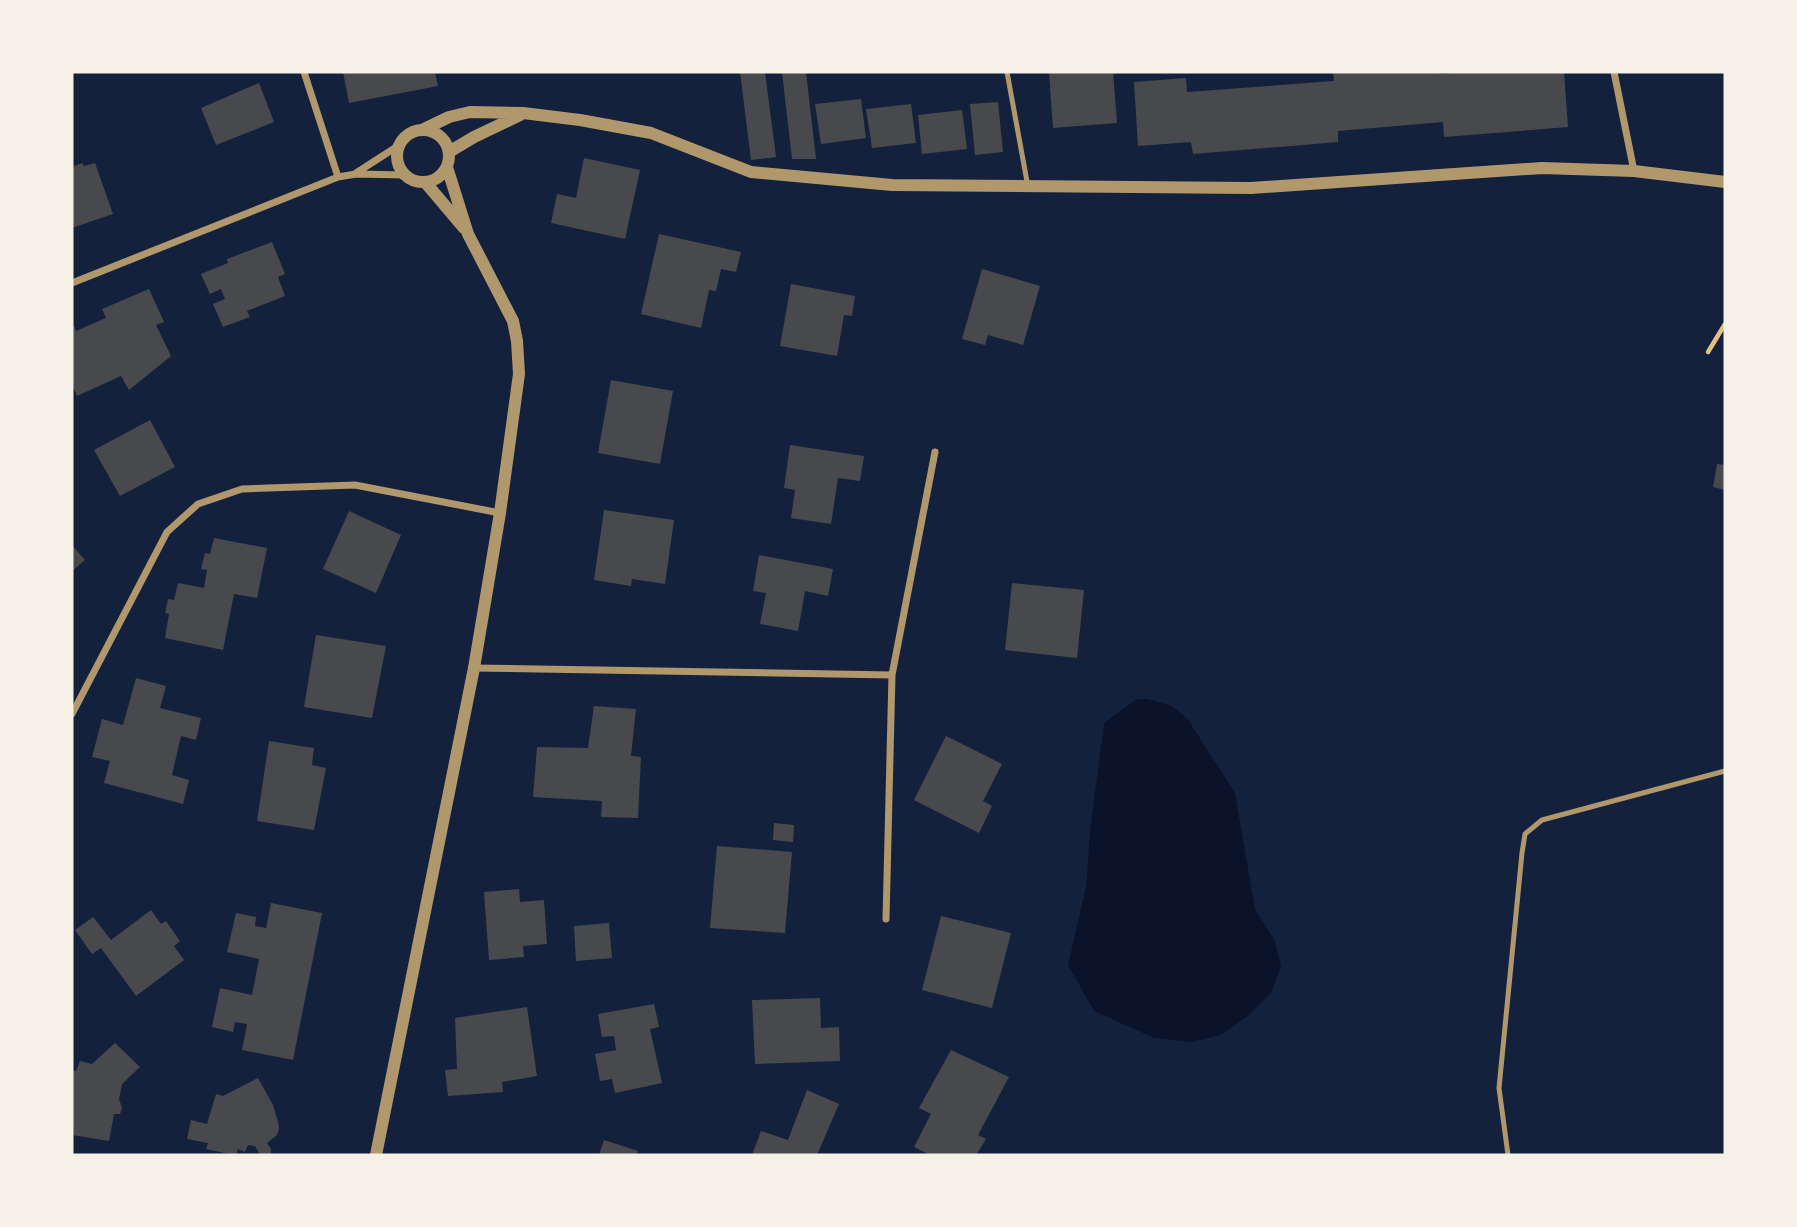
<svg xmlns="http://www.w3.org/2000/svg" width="1797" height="1227" viewBox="0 0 1797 1227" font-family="'Noto Sans',sans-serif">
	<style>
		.water { fill: #0b132b }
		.building { fill: #48494c }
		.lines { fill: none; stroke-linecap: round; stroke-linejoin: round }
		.path { stroke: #e5c07b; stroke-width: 4.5 }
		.service { stroke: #b1986c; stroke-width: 5 }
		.minor { stroke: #b1986c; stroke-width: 7 }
		.tertiary { stroke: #b1986c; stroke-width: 12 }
	</style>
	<rect width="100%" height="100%" fill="#14213d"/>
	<path class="water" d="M 1137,699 L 1147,699 L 1170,705 L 1187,718 L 1235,793 L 1255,909 L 1275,941 L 1281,966 L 1271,993 L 1249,1015 L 1221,1035 L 1192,1042 L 1154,1038 L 1094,1011 L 1068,965 L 1086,887 L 1090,831 L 1104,723 Z"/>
	<path class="building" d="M 343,72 L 435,72 L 438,86 L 349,103 Z
		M 740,72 L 765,72 L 776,157 L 751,160 Z
		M 782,72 L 806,72 L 816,159 L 792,159 Z
		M 1058,72 L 1113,72 L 1117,123 L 1053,128 L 1049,73 Z
		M 1333,72 L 1439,72 L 1439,74 L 1463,72 L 1564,72 L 1568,127 L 1444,137 L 1443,122 L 1338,131 L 1338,142 L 1193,154 L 1191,142 L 1138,146 L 1134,82 L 1186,78 L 1187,92 L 1334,81 Z
		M 259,83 L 274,122 L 216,145 L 201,108 Z
		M 861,99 L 866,138 L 821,144 L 815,104 Z
		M 998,102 L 1003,152 L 975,155 L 970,104 Z
		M 911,104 L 916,143 L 872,148 L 866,109 Z
		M 962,110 L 967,149 L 922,154 L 918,115 Z
		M 584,158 L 640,170 L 625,239 L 551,223 L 557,194 L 576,198 Z
		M 82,163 L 84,166 L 95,163 L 113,214 L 72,228 L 72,167 Z
		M 659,234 L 741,252 L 736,272 L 721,269 L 716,291 L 709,290 L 701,328 L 641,314 Z
		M 272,242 L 285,274 L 278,277 L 285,296 L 247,311 L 250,317 L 223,327 L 213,304 L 225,299 L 221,289 L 210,294 L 201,274 L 228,263 L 227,259 Z
		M 982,269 L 1040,286 L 1023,345 L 988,335 L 985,345 L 962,339 Z
		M 791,284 L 855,296 L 852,316 L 844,315 L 837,356 L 780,346 Z
		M 149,289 L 164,322 L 156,325 L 171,356 L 129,390 L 121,376 L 77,396 L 72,384 L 72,327 L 74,326 L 76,331 L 106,318 L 102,309 Z
		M 611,380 L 673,391 L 660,464 L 598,453 Z
		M 150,420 L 175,467 L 120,496 L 94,450 Z
		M 790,445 L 864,456 L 860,481 L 838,478 L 831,524 L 791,518 L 795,490 L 784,488 Z
		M 1717,464 L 1725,465 L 1725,490 L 1713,487 Z
		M 604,510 L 674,520 L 665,584 L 632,579 L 631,586 L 594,580 Z
		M 349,511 L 401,535 L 376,593 L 323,569 Z
		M 214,538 L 267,548 L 257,598 L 234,594 L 223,650 L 165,638 L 169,614 L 165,613 L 168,599 L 174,600 L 178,583 L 204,588 L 207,570 L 201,569 L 205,553 L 210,554 Z
		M 72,545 L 85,560 L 72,571 Z
		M 759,555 L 833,569 L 828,596 L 805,591 L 798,631 L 760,624 L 766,593 L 753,591 Z
		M 1012,583 L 1084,590 L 1077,658 L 1005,650 Z
		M 316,635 L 386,646 L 372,718 L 304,707 Z
		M 136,678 L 166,686 L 160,708 L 201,718 L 196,740 L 181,736 L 172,775 L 189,780 L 183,804 L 104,783 L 110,761 L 92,757 L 102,719 L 123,725 Z
		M 594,706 L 636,709 L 631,756 L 641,757 L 638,818 L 601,817 L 602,801 L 533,797 L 537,747 L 588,748 Z
		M 946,736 L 1002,764 L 983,801 L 992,806 L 979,833 L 914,800 Z
		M 269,741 L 314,748 L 312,765 L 326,768 L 314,830 L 257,821 Z
		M 774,823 L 794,825 L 793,842 L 773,840 Z
		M 717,846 L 792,852 L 785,933 L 710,928 Z
		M 519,889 L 520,902 L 544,900 L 547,944 L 523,946 L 524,957 L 489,960 L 484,892 Z
		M 271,903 L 322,913 L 293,1060 L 242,1050 L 247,1024 L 235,1022 L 233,1032 L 212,1027 L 220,988 L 252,995 L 259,959 L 227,952 L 236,913 L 256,917 L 255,926 L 266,928 Z
		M 151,910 L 161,924 L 166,921 L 180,941 L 174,946 L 184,960 L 136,996 L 101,948 L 92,954 L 75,930 L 93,917 L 111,940 Z
		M 941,916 L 1011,933 L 992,1008 L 922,990 Z
		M 609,923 L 612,958 L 576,961 L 574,926 Z
		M 820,998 L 821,1028 L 839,1027 L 840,1061 L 755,1064 L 752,1000 Z
		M 654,1004 L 659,1027 L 650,1029 L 662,1083 L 615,1093 L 612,1079 L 600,1081 L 595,1054 L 616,1050 L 614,1036 L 602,1037 L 598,1014 Z
		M 527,1007 L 537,1076 L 502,1082 L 503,1092 L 448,1096 L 445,1070 L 457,1069 L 455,1018 Z
		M 115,1043 L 140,1067 L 122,1084 L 119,1099 L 122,1108 L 120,1114 L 114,1114 L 109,1141 L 72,1135 L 72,1070 L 76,1071 L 80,1061 L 92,1064 Z
		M 951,1050 L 1009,1077 L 978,1135 L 986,1139 L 976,1155 L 930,1155 L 914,1147 L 931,1114 L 919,1108 Z
		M 258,1078 L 273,1105 L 278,1122 L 279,1129 L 277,1135 L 267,1143 L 271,1149 L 271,1154 L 260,1155 L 255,1146 L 248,1145 L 245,1152 L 238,1149 L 236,1155 L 234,1155 L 206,1149 L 208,1143 L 187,1139 L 191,1120 L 207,1124 L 216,1094 L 223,1096 Z
		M 807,1090 L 839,1104 L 817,1155 L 752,1155 L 761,1131 L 788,1140 Z
		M 604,1140 L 638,1151 L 636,1155 L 599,1155 Z"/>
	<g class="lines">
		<path class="path" d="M 1708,352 L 1725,324"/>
		<path class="service" d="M 1007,72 L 1028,187
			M 1508,1155 L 1499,1088 L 1522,853 L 1525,834 L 1542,820 L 1725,771"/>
		<path class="minor" d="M 304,72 L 338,177
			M 1614,72 L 1634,171
			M 356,173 L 398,146
			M 72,283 L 338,177 L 356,174 L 405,175
			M 474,668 L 892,675 L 935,452
			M 72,714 L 167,532 L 198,504 L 242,489 L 355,485 L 500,513
			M 886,919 L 892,675"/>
		<path class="tertiary" d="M397 156a26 26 0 1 1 52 0a26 26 0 1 1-52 0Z
			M 422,130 L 449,117 L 470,112 L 523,113 L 580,120 L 651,133 L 751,172 L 892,185 L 1251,188 L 1542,168 L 1634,171 L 1725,182
			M 449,152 L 474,137 L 520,115
			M 425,182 L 464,228
			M 376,1155 L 474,668 L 500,513 L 519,374 L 517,341 L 513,321 L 468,234 L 447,167"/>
	</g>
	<rect width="1797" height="1227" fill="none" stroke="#f6f1e7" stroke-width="147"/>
</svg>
